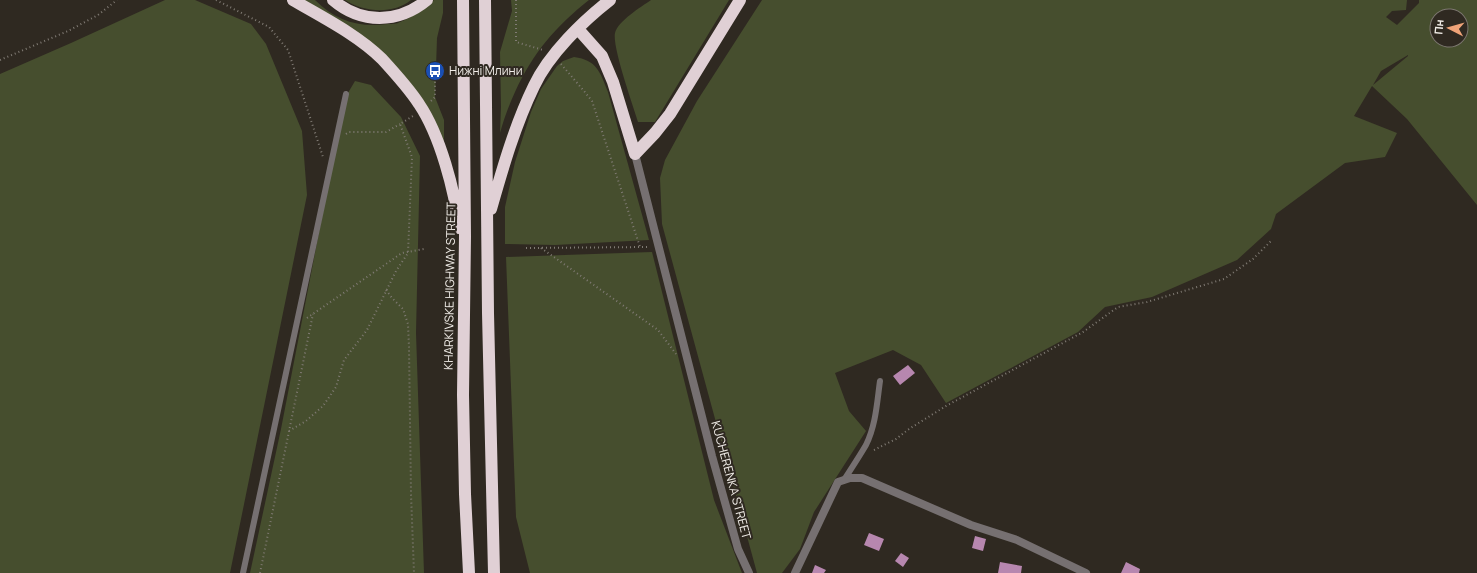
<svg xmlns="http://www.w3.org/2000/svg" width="1477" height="573" viewBox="0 0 1477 573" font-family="Manrope,sans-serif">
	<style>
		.green { fill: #464e2e; fill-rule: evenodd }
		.building { fill: #b787af }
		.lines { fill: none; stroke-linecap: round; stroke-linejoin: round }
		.path { stroke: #807b74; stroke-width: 2; stroke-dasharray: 1 3; stroke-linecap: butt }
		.lane { stroke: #767071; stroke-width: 6 }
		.street { stroke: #767071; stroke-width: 8 }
		.highway { stroke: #e0d0d5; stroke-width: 12 }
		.labels { text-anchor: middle; stroke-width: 4; stroke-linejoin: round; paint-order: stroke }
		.poi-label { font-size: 12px; fill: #f1ede8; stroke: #2f2921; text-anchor: start }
		.street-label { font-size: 12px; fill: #f1ede8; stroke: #2f2921 }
	</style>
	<rect width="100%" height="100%" fill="#2f2921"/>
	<path class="green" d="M 165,0 L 195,0 L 251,24 L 266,44 L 302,131 L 307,195 L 230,573 L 0,573 L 0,74 L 71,43 Z
		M 298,0 L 315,0 C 336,21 359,28 388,24 C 392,24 397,24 400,22 C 411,18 425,8 434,0 L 443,0 L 443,13 L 437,38 L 435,97 L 444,120 L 444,145 L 402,77 Z
		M 345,0 L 411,0 C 393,15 363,12 345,0 Z
		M 511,0 L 589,0 C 555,27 533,53 515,92 C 509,105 504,119 500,133 L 501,107 L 500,52 L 512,11 Z
		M 651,0 L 729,0 L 655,122 L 638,122 C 633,105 612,47 615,33 C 618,21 641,7 651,0 Z
		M 762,0 L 1407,0 L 1406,10 L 1392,11 L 1386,17 L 1397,25 L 1419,3 L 1419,0 L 1477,0 L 1477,205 L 1407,119 L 1372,86 L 1354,116 L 1397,133 L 1385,157 L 1345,163 L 1276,214 L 1271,229 L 1237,260 L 1152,297 L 1105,307 L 1078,332 L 946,403 L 921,365 L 893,350 L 835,373 L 849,411 L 866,431 L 814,512 L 800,549 L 782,573 L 757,573 L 662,224 L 660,178 L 665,160 L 697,101 ZM 1437,16 L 1461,16 L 1461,40 L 1437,40 ZM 1408,55 L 1408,56 L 1373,85 L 1381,71 Z
		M 574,57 C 597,60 600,72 608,92 L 649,240 L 555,245 L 505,244 L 505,207 L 515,162 L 531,112 L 541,89 L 557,66 L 563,61 Z
		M 355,81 L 371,85 L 401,117 L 420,156 L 416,333 L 424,573 L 250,573 L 281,429 L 345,98 Z
		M 652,252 L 714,500 L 742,573 L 530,573 L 516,517 L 506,257 Z"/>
	<path class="building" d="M 427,67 L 432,67 L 432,75 L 428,75 Z
		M 908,365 L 915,373 L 900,385 L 893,376 Z
		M 869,533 L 884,539 L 879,551 L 864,545 Z
		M 975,536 L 986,539 L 983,551 L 972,548 Z
		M 901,553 L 909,558 L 903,567 L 895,561 Z
		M 1000,562 L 1022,566 L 1021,573 L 998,573 Z
		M 1126,562 L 1140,569 L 1139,573 L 1121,573 Z
		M 815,565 L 826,570 L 824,573 L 812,573 Z"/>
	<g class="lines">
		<path class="path" d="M 216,0 L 269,27 L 288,50 L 323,157
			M 516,0 L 516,42 L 543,50
			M 0,60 L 68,31 L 98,15 L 117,0
			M 561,64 L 584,91 L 592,101 L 640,247
			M 431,101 L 435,97 L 435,71
			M 346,134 L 349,132 L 386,132 L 400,124
			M 526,248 L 649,247
			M 541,248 L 658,330 L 676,354
			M 386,290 L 392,298 L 403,309 L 408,324 L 409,347 L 411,494 L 414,573
			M 307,318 L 402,253 L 424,249
			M 289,431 L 306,421 L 323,406 L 336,387 L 344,360 L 367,330 L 396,271 L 408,253 L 412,157 L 400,124 L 413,116
			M 874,450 L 896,439 L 909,429 L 946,406 L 1083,332 L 1118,307 L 1147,302 L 1224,279 L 1253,259 L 1271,241
			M 260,573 L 313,314"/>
		<path class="lane" d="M 844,480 C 851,469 859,457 866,445 C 876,425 877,402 880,381
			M 243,573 L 346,94"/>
		<path class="street" d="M 635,154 L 712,456 L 738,549 L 749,573
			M 795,573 L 838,482 L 850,478 L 862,478 L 971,525 L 1017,540 L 1086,573"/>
		<path class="highway" d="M 293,0 C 322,17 358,35 382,59 C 393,71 410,90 419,104 C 440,135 455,191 459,228
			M 333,0 C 361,24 398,24 427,0
			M 463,0 L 465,236 L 463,395 L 465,494 L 469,573
			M 485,0 L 488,313 L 494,573
			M 578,29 L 602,56 L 613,82 L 635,154 L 655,133 L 670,114 L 740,0
			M 491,209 C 503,167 515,125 534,86 C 549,54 583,21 610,0"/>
	</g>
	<defs>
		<g id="bus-disc" transform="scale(1)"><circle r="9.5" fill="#1a4fb4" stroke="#2f2921"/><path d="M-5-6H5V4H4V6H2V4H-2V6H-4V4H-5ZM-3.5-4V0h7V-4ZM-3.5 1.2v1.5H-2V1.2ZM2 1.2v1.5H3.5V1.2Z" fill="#fff"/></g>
	</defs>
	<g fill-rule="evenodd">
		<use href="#bus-disc" x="435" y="71"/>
	</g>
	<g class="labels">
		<g class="poi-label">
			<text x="449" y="75">Нижні Млини</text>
		</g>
		<g class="street-label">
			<text transform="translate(450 286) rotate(-89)" y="4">KHARKIVSKE HIGHWAY STREET</text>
			<text transform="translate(731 480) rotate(75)" y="4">KUCHERENKA STREET</text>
		</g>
	</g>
	<g transform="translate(1449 28) rotate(276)"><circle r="19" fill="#2f2921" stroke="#7d7771"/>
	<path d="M0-3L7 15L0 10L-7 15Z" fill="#efa378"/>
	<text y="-6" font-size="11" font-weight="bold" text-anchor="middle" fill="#f1ede8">Пн</text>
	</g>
</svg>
